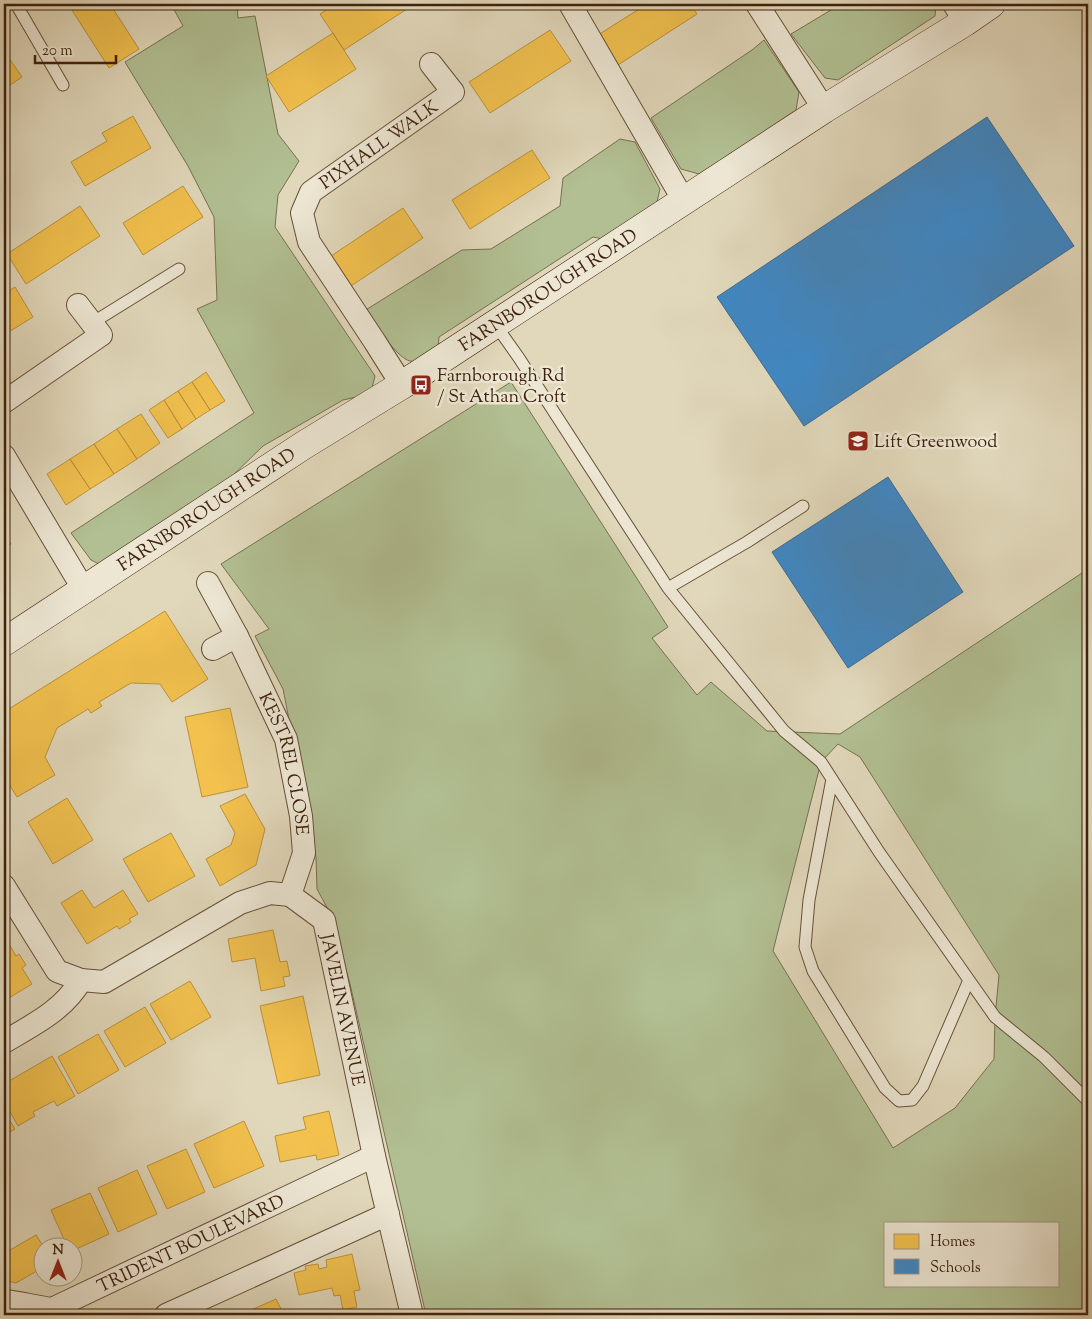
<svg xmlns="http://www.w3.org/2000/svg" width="1092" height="1319" viewBox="0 0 1092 1319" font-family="'Sorts Mill Goudy',serif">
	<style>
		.green { fill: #b1bf92; stroke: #787050; fill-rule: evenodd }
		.homes { fill: #f2c14e; stroke: #bc913a }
		.schools { fill: #3f88c5; stroke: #3f698e }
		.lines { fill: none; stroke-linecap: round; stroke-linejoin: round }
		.lane-casing { stroke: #674f38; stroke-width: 13 }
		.street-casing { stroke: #674f38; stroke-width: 24 }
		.secondary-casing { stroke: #3e210d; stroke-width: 29 }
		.lane { stroke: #ece6d3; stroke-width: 11 }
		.street { stroke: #ece6d3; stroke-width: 22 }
		.secondary { stroke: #ece6d3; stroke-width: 28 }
		.labels { text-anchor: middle; stroke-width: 5; stroke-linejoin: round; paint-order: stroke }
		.street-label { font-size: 18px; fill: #3e210d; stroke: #ece6d3 }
		.poi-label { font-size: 18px; fill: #3e210d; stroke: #ece6d3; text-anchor: start }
	</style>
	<rect width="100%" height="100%" fill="#e1d8bb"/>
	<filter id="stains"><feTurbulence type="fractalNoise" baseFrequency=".004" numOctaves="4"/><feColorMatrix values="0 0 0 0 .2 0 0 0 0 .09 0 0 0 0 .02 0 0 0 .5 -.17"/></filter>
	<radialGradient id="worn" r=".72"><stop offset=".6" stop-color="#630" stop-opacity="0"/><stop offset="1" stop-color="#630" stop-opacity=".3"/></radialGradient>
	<path class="green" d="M 171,4 L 237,4 L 238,18 L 255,16 L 278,134 L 299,161 L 278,195 L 275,227 L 375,376 L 372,388 L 361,396 L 343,400 L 263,446 L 223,485 L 101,565 L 91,560 L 71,533 L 254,413 L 197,309 L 217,300 L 214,217 L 188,166 L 125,62 L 183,26 Z
		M 841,4 L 936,4 L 935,16 L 838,80 L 825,78 L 791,34 Z
		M 764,40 L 799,92 L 796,110 L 699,174 L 681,169 L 651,118 L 752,50 Z
		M 620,139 L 635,142 L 660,189 L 657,202 L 603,239 L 593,237 L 439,337 L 438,349 C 430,356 421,364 410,361 C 398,359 373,322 364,311 L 462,250 L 491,249 L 560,206 L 563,178 Z
		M 511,382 L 668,627 L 652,638 L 697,695 L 711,682 L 767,731 L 840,734 L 1088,569 L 1088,1315 L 426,1315 L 350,984 L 331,915 L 317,889 L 316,857 L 283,689 L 255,636 L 269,629 L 221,564 ZM 838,744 L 860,757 L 999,975 L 995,1017 L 994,1059 L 955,1108 L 893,1148 L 773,951 L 821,762 ZM 886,1223 L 1058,1223 L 1058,1285 L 886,1285 Z"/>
	<path class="homes" d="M 68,4 L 110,4 L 139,49 L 109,68 Z
		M 335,4 L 412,4 L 413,5 L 344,50 L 320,14 Z
		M 647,4 L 690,4 L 697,14 L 618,65 L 598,35 Z
		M 817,4 L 835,4 L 822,11 Z
		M 550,30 L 571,61 L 490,113 L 469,82 Z
		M 333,33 L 356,69 L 289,112 L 266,76 Z
		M 4,51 L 22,77 L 4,89 Z
		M 133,116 L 151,148 L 85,186 L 71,162 L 107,141 L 102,133 Z
		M 532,150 L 550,178 L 470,229 L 452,200 Z
		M 183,186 L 203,217 L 143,255 L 123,223 Z
		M 80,206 L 100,236 L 26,284 L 7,254 Z
		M 403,208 L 423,238 L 351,286 L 331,256 Z
		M 15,287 L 33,317 L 4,335 L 4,294 Z
		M 206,372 L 225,401 L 210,410 L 192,382 Z
		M 192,382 L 210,410 L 196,419 L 178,391 Z
		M 178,391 L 196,419 L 182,429 L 164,400 Z
		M 164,400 L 182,429 L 168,438 L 149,410 Z
		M 141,414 L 160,443 L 137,459 L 117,429 Z
		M 117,429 L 137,459 L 114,474 L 94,444 Z
		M 94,444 L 114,474 L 90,489 L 70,459 Z
		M 70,459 L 90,489 L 66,505 L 47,474 Z
		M 4,533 L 11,544 L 4,549 Z
		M 165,611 L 208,679 L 172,702 L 160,684 L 131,683 L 99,702 L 102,706 L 91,713 L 88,709 L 57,728 L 45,757 L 55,775 L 17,797 L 4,776 L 4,712 Z
		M 230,708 L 248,787 L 202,797 L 185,717 Z
		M 245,794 L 265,829 L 256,865 L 220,886 L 206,859 L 231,845 L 235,833 L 220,806 Z
		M 67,798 L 93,840 L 53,864 L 28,822 Z
		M 171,833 L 195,876 L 148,902 L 123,859 Z
		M 82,890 L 94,908 L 123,890 L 138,914 L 129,919 L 131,922 L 119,929 L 117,926 L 87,944 L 61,903 Z
		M 273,930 L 280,962 L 287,961 L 290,976 L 283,977 L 285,986 L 261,991 L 255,958 L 232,962 L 228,939 Z
		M 6,939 L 16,956 L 19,954 L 26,965 L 22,968 L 32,984 L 4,1001 L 4,941 Z
		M 190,981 L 211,1017 L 171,1040 L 150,1004 Z
		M 303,996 L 320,1075 L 278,1084 L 260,1006 Z
		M 145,1007 L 166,1043 L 125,1067 L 104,1031 Z
		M 98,1034 L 119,1070 L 78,1094 L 58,1057 Z
		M 52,1056 L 75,1096 L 57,1106 L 54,1101 L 33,1112 L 35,1116 L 18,1126 L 4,1101 L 4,1084 Z
		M 4,1111 L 15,1129 L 4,1136 Z
		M 329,1111 L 339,1155 L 317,1160 L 316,1155 L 280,1162 L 275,1136 L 306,1129 L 303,1117 Z
		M 244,1121 L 264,1166 L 214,1188 L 194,1144 Z
		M 186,1149 L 205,1192 L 167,1209 L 147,1166 Z
		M 137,1170 L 157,1214 L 118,1232 L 98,1188 Z
		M 90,1193 L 109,1234 L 72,1251 L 72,1246 L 67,1246 L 51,1210 Z
		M 36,1235 L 43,1246 L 42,1268 L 16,1283 L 4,1280 L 4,1248 L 10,1250 Z
		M 352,1254 L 360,1290 L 354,1291 L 357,1307 L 343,1310 L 340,1295 L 334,1296 L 332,1288 L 299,1295 L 294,1273 L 306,1270 L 305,1266 L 318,1264 L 319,1269 L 327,1267 L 326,1260 Z
		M 276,1299 L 284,1315 L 240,1315 Z"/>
	<path class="schools" d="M 987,117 L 1074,246 L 804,426 L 717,297 Z
		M 888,477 L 963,592 L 848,668 L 772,552 Z"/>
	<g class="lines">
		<g class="lane-casing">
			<path id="lane" d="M 16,4 L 63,85
				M 92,323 L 179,269
				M 495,324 L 519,358 L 668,588 L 784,731 L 821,762 L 879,852 L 995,1017 L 1044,1057 L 1088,1101
				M 668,588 L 747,542 L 803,506
				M 832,779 L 809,900 L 805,947 L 813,971 L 885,1088 L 899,1101 L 912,1100 L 923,1086 L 969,980"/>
		</g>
		<g class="street-casing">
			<g id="street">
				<path d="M 570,4 L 684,201"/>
				<path d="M 757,4 L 824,109"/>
				<path d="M 954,4 L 965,22"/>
				<path id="s1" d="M 402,385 L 375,342 L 309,242 L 302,213 L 311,192 L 453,92 L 431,64"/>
				<path d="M 4,402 L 101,335 L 78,305"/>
				<path d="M 4,456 L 84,590"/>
				<path id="s2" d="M 208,583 L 237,636 L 286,739 L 301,816 L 304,853 L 290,895"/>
				<path d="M 213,649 L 237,636"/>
				<path id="s3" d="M 4,886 L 57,971 L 81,980 L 104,982 L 240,903 L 270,893 L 290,895 L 324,920 L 374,1156 L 412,1315"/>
				<path d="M 4,1042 C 33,1025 64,1010 81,980"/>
				<path id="s4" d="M 4,1301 C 20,1302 35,1307 52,1309 L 374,1156"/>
				<path d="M 166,1315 L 388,1214"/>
			</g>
		</g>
		<g class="secondary-casing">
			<g id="secondary">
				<path id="s5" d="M 4,642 L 304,445 L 402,385 L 824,109 L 965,22 L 991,4"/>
			</g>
		</g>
		<use href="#lane" class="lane"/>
		<use href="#street" class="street"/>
		<use href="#secondary" class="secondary"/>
	</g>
	<defs>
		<g id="bus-square" transform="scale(1.125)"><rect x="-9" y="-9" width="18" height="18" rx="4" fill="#8f2418" stroke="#ece6d3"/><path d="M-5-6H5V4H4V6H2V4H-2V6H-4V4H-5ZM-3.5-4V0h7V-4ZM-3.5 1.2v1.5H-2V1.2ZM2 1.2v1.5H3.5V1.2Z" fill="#fff"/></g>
		<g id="school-square" transform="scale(1.125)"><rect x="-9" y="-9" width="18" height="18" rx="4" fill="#8f2418" stroke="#ece6d3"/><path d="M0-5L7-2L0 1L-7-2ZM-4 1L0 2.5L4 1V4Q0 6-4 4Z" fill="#fff"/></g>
	</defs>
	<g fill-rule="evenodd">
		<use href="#bus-square" x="421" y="385"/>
		<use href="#school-square" x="858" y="441"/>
	</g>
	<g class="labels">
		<g class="street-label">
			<text dy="6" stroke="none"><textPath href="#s1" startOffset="306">PIXHALL WALK</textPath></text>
			<text dy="6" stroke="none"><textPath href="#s5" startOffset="648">FARNBOROUGH ROAD</textPath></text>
			<text dy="6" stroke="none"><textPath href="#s5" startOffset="242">FARNBOROUGH ROAD</textPath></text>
			<text dy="6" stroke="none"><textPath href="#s2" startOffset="198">KESTREL CLOSE</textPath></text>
			<text dy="6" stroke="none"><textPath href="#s3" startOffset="492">JAVELIN AVENUE</textPath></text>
			<text dy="6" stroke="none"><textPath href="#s4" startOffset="202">TRIDENT BOULEVARD</textPath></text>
		</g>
		<g class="poi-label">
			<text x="437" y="381">Farnborough Rd<tspan x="437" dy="21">/ St Athan Croft</tspan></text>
			<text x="874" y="447">Lift Greenwood</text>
		</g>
	</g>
	<rect width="1092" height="1319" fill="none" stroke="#e1d8bb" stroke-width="20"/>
	<rect x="5" y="5" width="1082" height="1309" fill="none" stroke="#3e210d" stroke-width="2.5"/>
	<rect x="10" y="10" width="1072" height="1299" fill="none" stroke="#3e210d"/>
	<rect x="884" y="1222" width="175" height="65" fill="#ece6d3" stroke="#a69784"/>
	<rect x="894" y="1234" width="25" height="15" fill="#f2c14e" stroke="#a69784"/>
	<text x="930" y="1246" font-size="15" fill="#3e210d">Homes</text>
	<rect x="894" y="1259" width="25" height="15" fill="#3f88c5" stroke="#a69784"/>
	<text x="930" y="1272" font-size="15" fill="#3e210d">Schools</text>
	<g transform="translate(58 1262)"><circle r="24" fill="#ece6d3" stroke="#a69784"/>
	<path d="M0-4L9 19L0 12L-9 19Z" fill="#8f2418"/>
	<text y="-8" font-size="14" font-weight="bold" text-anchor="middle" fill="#3e210d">N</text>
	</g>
	<path d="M35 55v8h81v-8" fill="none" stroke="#3e210d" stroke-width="2.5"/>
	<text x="42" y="55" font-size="15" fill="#3e210d" stroke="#ece6d3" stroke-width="4" paint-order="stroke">20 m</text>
	<rect width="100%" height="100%" filter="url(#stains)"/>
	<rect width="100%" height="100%" fill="url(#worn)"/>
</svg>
